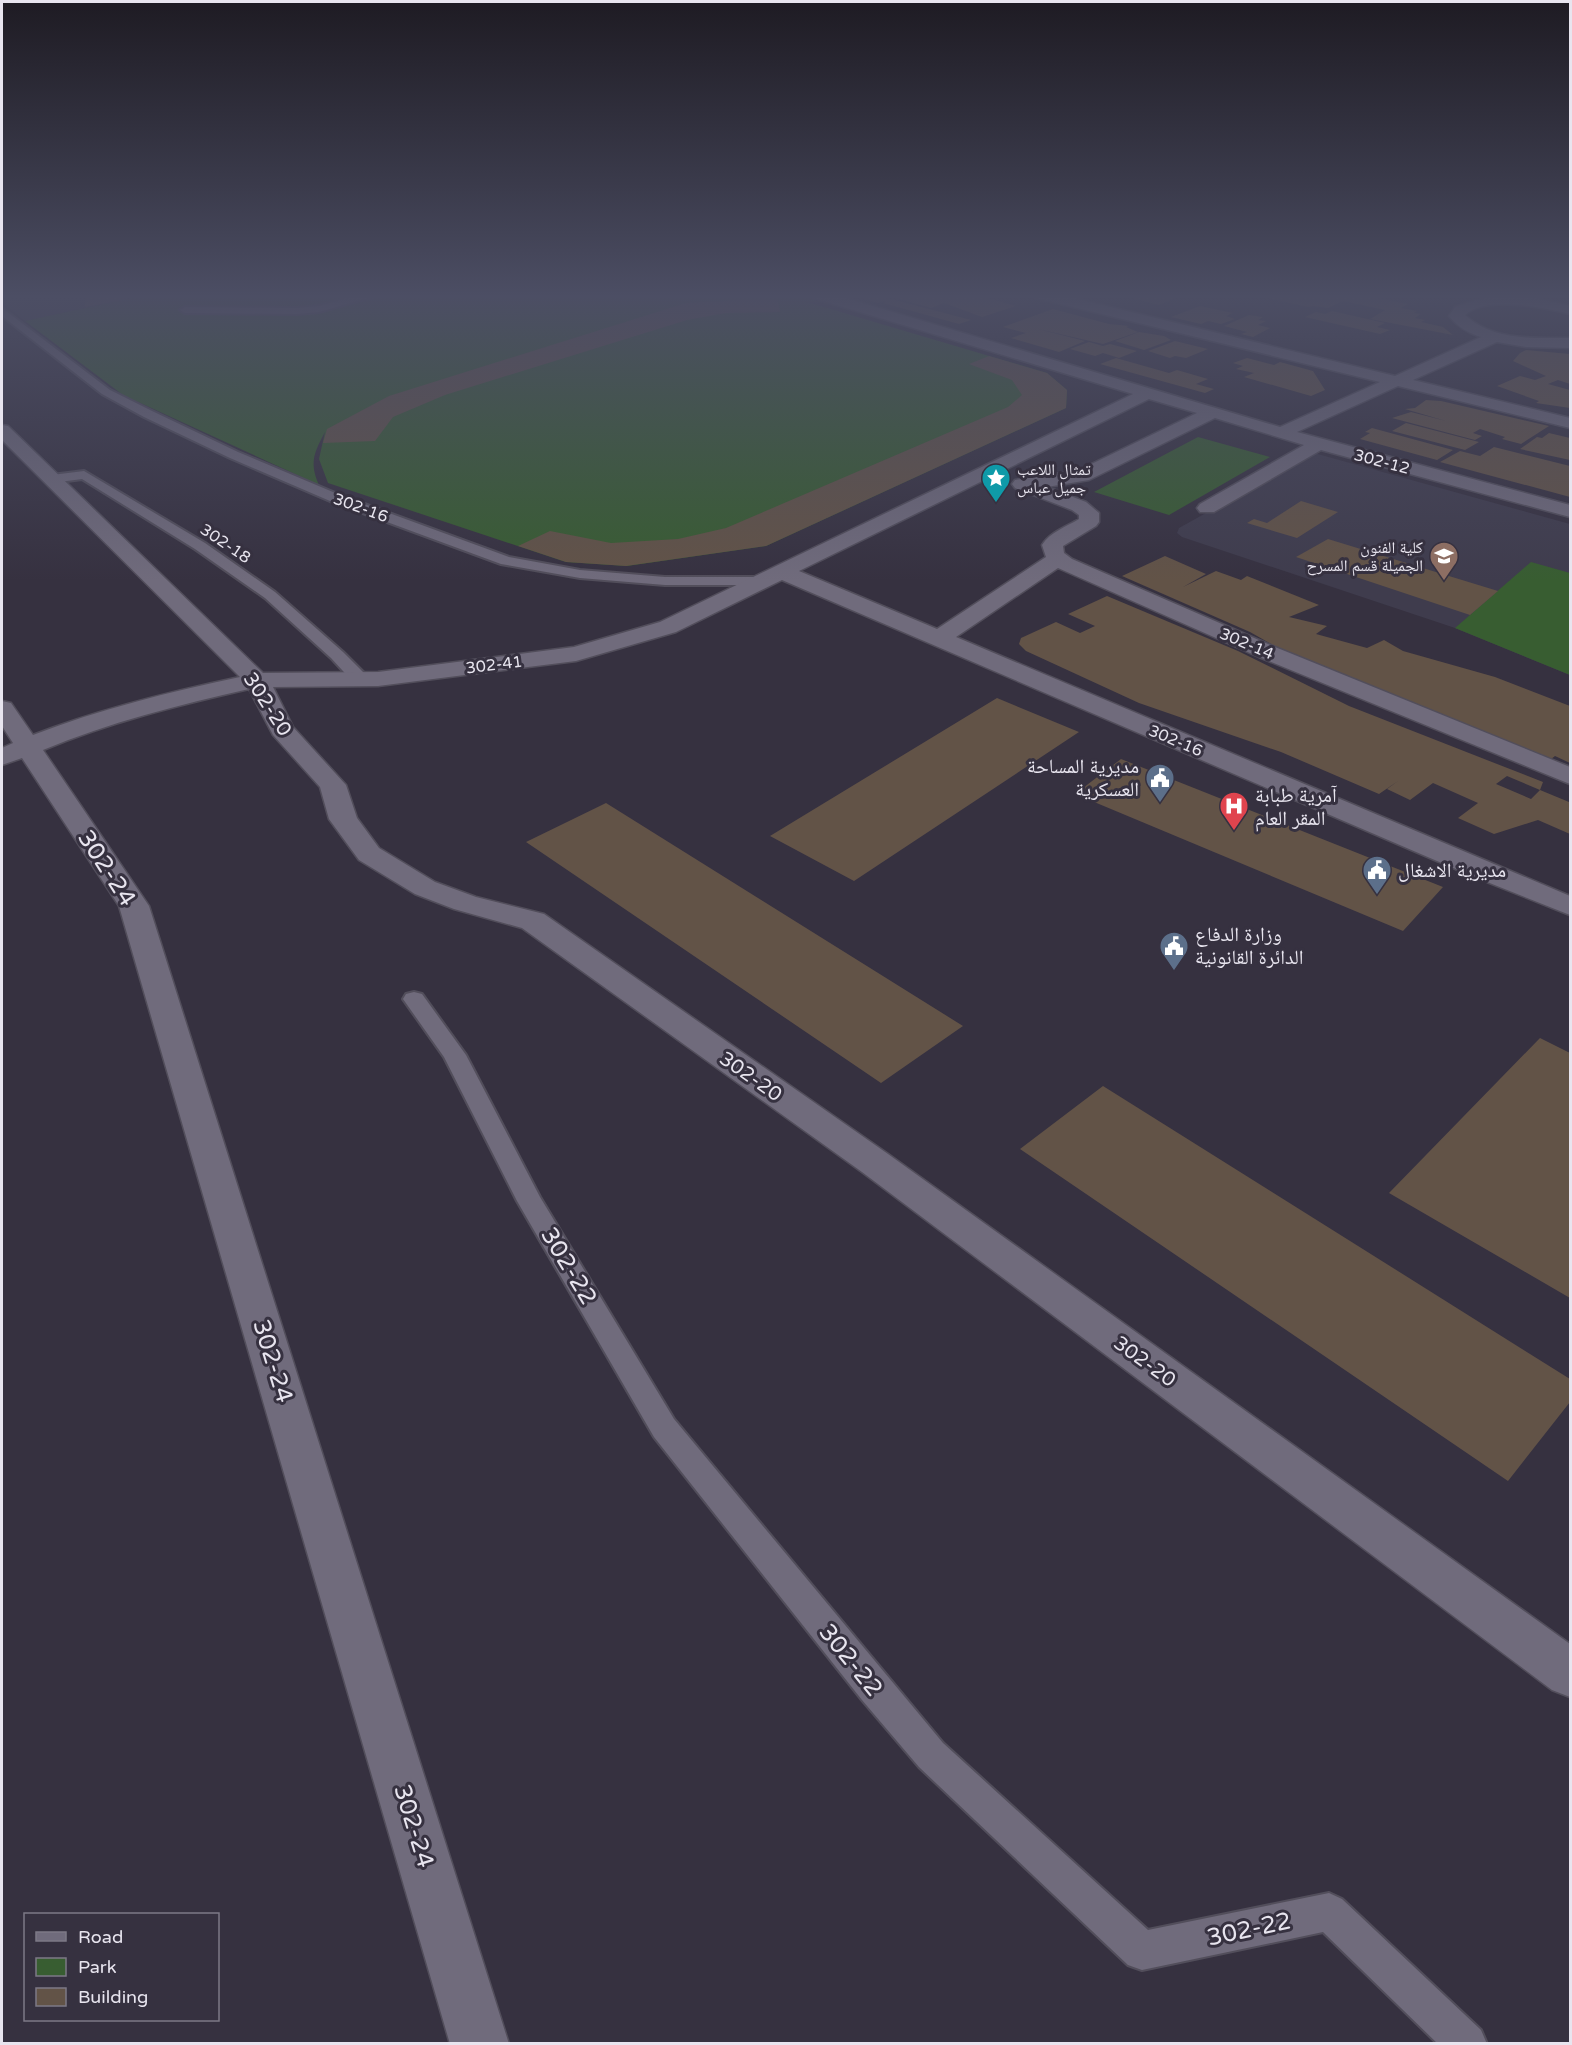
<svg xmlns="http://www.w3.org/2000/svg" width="1572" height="2045" viewBox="0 0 1572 2045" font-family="'Varela Round','Noto Naskh Arabic',sans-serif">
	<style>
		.education { fill: #3f3c4d }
		.green { fill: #385d31 }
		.building { fill: #625347; fill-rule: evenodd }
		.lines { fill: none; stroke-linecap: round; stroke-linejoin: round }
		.service-casing { stroke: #524e5b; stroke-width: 4 }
		.minor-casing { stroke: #524e5b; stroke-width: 3 }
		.service { fill: #706b7c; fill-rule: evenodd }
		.minor { fill: #706b7c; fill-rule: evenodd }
		.labels { text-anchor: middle; stroke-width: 6; stroke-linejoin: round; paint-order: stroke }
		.far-street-label { font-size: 16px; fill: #e8e5ef; stroke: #363140 }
		.far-poi-label { font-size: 16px; fill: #e8e5ef; stroke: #363140; text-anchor: start }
		.street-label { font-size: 20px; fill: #e8e5ef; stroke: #363140 }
		.poi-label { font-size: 20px; fill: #e8e5ef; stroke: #363140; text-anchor: start }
		.near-street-label { font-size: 24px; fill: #e8e5ef; stroke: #363140 }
	</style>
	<rect width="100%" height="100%" fill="#363140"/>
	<path class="education" d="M 2,294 L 150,294 L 25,321 L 2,302 Z
		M 1314,453 L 1570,524 L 1570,675 L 1455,628 L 1182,537 L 1177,533 L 1179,528 Z"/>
	<path class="green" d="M 150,294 L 796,294 L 820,302 L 807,302 L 1047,373 L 1067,390 L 1066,408 L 766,546 L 627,566 L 566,562 L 328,483 L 319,459 L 325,432 C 314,453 309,462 319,485 L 123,395 L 25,321 Z
		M 1198,437 L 1270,457 L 1169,515 L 1094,492 Z
		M 1531,562 L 1570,573 L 1570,675 L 1455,628 Z"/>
	<path class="building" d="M 79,294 L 105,294 L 127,299 L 85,307 L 85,298 Z
		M 882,294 L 974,294 L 1016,306 L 982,317 L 944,303 L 931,308 Z
		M 1159,294 L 1176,298 L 1159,305 L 1120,295 Z
		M 1250,294 L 1318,294 L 1330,297 L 1335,294 L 1368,294 L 1366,296 L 1408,304 L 1401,308 L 1417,311 L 1414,313 L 1421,314 L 1415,318 L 1425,320 L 1421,322 L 1443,327 L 1453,335 L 1370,319 L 1385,310 L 1343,301 L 1328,308 L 1313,306 L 1308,307 Z
		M 870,295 L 895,300 L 971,320 L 959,324 L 883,303 L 886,302 L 884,301 L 878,303 L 860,298 Z
		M 741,300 L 778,300 L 780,312 L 726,313 L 687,320 L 445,395 L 393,417 L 375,441 L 323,443 L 327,429 L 389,396 L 686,303 Z
		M 1200,306 L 1233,313 L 1226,316 L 1235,319 L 1221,324 L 1208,321 L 1201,324 L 1171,317 Z
		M 1053,309 L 1109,324 L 1129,326 L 1126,327 L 1138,332 L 1103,344 L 1038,329 L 1085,341 L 1059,352 L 1011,338 L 1026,333 L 1003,327 Z
		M 1332,311 L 1385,323 L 1377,327 L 1390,330 L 1380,334 L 1305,317 L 1316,312 L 1325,314 Z
		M 1249,315 L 1263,317 L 1258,320 L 1266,321 L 1258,325 L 1270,328 L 1253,337 L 1241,334 L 1247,332 L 1224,326 Z
		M 1139,332 L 1164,336 L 1171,340 L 1144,350 L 1115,341 Z
		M 1175,341 L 1208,349 L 1186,358 L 1175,356 L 1170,358 L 1148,351 Z
		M 1089,342 L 1103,346 L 1110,344 L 1137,351 L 1119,358 L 1103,353 L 1095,356 L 1070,349 Z
		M 1526,350 L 1570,354 L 1570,384 L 1558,380 L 1548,384 L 1570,390 L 1570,408 L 1536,403 L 1539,401 L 1497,386 L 1520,376 L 1535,380 L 1546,376 L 1513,361 L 1520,353 Z
		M 989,356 L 1047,373 L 1067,390 L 1066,408 L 766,546 L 626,566 L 566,562 L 518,546 L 550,531 L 611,543 L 678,539 L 726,528 L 1008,407 L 1022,395 L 1012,380 L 969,364 Z
		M 1116,358 L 1169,373 L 1177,370 L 1208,379 L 1196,384 L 1214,389 L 1205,393 L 1100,364 Z
		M 1247,358 L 1274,365 L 1280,362 L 1313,371 L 1325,390 L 1311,396 L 1244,377 L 1254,373 L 1236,369 L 1243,366 L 1233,363 Z
		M 1426,400 L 1441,401 L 1549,426 L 1521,444 L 1502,439 L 1505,437 L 1480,429 L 1473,433 L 1482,436 L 1475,440 L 1392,418 L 1411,412 L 1446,421 L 1405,409 L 1415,408 Z
		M 1406,423 L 1479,442 L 1465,450 L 1392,431 Z
		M 1372,428 L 1453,450 L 1437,460 L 1360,439 L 1370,433 L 1365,432 Z
		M 1549,433 L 1570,438 L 1570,460 L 1520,449 L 1537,437 L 1542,438 Z
		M 1494,447 L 1570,466 L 1570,497 L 1440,462 L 1460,451 L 1480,456 Z
		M 1301,501 L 1338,512 L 1297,538 L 1247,523 L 1254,519 L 1267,523 Z
		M 1328,539 L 1498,591 L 1470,615 L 1296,557 Z
		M 1165,556 L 1206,574 L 1183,587 L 1216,571 L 1241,580 L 1247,576 L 1319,605 L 1289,617 L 1327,626 L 1316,634 L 1367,648 L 1384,640 L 1403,651 L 1495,677 L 1570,706 L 1570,763 L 1555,756 L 1546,763 L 1292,656 L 1250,632 L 1122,576 Z
		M 1107,596 L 1238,651 L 1349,706 L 1543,782 L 1540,790 L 1569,802 L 1570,800 L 1570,834 L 1538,820 L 1494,834 L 1458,818 L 1478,803 L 1433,783 L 1410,800 L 1387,789 L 1398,781 L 1379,794 L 1281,752 L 1139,703 L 1026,651 L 1019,644 L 1021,638 L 1056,622 L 1080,633 L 1095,626 L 1068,614 ZM 1507,776 L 1540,790 L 1531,799 L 1496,784 Z
		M 997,698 L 1079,732 L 854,881 L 770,836 Z
		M 1121,759 L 1443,887 L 1403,931 L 1075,794 Z
		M 606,803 L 963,1026 L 881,1083 L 526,842 Z
		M 1540,1038 L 1570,1053 L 1570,1298 L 1389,1193 Z
		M 1103,1086 L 1570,1379 L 1570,1402 L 1508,1481 L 1020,1149 Z"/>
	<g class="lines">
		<g class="service-casing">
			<path id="service" d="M 363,294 L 381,294 L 319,312 L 297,314 L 185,313 L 180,310 L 185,307 L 297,308 L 319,306 Z
				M 2,308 L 110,390 L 152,411 L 238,452 L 340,495 L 509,557 L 580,570 L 665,577 L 761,577 L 768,581 L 761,585 L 665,585 L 580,578 L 501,564 L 330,501 L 230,458 L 144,417 L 102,394 L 2,316 Z
				M 84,471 L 205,543 L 275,592 L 343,652 L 366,675 L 368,679 L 366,683 L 354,683 L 331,658 L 265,598 L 195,549 L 82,479 L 52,483 L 45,479 L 52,475 Z
				M 414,992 L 422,994 L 466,1055 L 540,1197 L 674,1419 L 943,1743 L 1148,1930 L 1329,1893 L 1342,1899 L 1481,2030 L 1487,2044 L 1438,2044 L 1323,1932 L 1142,1970 L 1128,1965 L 919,1767 L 862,1700 L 654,1437 L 517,1201 L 444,1057 L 403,999 L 406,994 Z"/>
		</g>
		<g class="minor-casing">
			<path id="minor" d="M 808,294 L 832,294 L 1280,427 L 1380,382 L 1032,297 L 1030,294 L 1057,294 L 1395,376 L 1481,337 C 1468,333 1458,327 1449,316 L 1455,307 C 1493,292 1531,295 1570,306 L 1570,314 C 1545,308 1486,295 1465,315 C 1493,341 1535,338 1570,338 L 1570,348 L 1526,347 L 1497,342 L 1413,380 L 1570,418 L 1570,428 L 1398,386 L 1297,432 L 1570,505 L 1570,517 L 1321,450 L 1214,512 L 1200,512 L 1197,508 L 1200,504 L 1304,445 L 1215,418 L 1089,480 L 1047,487 L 1086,502 L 1099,513 L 1099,522 L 1096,526 L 1063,546 L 1064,553 L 1072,559 L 1275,647 L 1570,767 L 1570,784 L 1259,657 L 1058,568 L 956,637 L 1570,896 L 1570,915 L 1472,876 L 782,580 L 676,632 L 576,661 L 378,686 L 273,687 L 293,727 L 346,785 L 357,818 L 379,848 L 435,882 L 476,897 L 544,914 L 888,1154 L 1570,1644 L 1570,1697 L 1552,1690 L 862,1172 L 522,928 L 454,909 L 415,894 L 359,860 L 329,819 L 320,787 L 273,735 L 249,689 C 179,705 110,722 43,750 L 149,906 L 509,2044 L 450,2044 L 119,906 L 22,758 L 2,765 L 2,748 L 13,743 L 2,726 L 2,701 L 11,703 L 33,735 C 100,709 169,692 240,677 L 2,440 L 2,425 L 8,426 L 263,673 L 378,672 L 574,647 L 660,622 L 1133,394 L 810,297 ZM 1149,399 L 1197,413 L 1077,471 L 1015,480 L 1012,484 L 1015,488 L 1072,510 L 1079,515 L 1079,519 C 1066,527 1050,532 1042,545 L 1046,557 L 937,629 L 799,571 Z"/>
		</g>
		<use href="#service" class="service"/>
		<use href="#minor" class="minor"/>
	</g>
	<linearGradient id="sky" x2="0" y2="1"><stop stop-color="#1e1b23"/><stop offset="0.51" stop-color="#4c4e64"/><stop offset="1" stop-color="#4c4e64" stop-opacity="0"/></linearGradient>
	<rect width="1572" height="581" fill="url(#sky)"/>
	<defs>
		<g id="sight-pin" transform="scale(1.5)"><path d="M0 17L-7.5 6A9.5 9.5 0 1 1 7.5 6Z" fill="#0f9aa8" stroke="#363140"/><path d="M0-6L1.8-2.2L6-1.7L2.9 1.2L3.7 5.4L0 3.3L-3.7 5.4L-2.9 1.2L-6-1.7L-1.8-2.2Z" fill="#fff"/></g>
		<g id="university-pin" transform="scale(1.5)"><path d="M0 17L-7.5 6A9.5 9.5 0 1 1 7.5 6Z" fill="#8d6e63" stroke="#363140"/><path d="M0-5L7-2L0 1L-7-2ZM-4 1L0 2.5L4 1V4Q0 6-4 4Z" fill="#fff"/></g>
		<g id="civic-pin" transform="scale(1.5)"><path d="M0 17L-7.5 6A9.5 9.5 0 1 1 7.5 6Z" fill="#5c6f8a" stroke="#363140"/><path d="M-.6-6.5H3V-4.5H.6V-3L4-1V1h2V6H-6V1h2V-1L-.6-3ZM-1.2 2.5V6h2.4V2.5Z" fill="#fff"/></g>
		<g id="hospital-pin" transform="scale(1.5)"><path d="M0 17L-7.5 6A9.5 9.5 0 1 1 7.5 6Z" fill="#e0444e" stroke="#363140"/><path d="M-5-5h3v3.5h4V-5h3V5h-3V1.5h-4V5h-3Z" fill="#fff"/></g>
	</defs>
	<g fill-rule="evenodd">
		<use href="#sight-pin" x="996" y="478"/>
		<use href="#university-pin" x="1444" y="556"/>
		<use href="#civic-pin" x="1160" y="778"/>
		<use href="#hospital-pin" x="1234" y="806"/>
		<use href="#civic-pin" x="1377" y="870"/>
		<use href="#civic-pin" x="1174" y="946"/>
	</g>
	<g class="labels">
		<g class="far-street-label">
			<text transform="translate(1382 461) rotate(15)" y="6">302-12</text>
			<text transform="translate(361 507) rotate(20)" y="6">302-16</text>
			<text transform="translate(226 543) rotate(34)" y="6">302-18</text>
			<text transform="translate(1247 643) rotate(23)" y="6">302-14</text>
			<text transform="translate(494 664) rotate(-7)" y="6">302-41</text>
			<text transform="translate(1176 740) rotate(23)" y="6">302-16</text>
		</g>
		<g class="far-poi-label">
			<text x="1017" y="475">تمثال اللاعب<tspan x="1017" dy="18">جميل عباس</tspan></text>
			<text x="1423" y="553" text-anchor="end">كلية الفنون<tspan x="1423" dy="18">الجميلة قسم المسرح</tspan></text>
		</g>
		<g class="street-label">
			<text transform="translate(268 704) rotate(57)" y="7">302-20</text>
			<text transform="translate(751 1076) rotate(35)" y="7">302-20</text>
			<text transform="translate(1145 1361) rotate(36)" y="7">302-20</text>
		</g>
		<g class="poi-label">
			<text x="1139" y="773" text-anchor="end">مديرية المساحة<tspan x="1139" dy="23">العسكرية</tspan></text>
			<text x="1255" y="802">آمرية طبابة<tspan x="1255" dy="23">المقر العام</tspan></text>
			<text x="1398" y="877">مديرية الاشغال</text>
			<text x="1195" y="941">وزارة الدفاع<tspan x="1195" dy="23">الدائرة القانونية</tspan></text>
		</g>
		<g class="near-street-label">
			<text transform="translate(107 868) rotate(57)" y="8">302-24</text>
			<text transform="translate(569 1266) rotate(59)" y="8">302-22</text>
			<text transform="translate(273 1361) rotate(73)" y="8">302-24</text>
			<text transform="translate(851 1660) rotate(51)" y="8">302-22</text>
			<text transform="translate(414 1826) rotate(73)" y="8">302-24</text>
			<text transform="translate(1249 1929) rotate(-12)" y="8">302-22</text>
		</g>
	</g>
	<rect width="1572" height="2045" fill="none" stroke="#e8e5ef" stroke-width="6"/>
	<rect x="24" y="1913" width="195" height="108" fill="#363140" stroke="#7d7986" stroke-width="1.5"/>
	<rect x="36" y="1932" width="30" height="9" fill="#706b7c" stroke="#7d7986" stroke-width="1.5"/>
	<text x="78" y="1943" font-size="18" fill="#e8e5ef">Road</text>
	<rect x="36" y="1958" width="30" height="18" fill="#385d31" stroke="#7d7986" stroke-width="1.5"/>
	<text x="78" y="1973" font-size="18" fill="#e8e5ef">Park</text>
	<rect x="36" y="1988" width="30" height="18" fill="#625347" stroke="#7d7986" stroke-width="1.5"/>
	<text x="78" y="2003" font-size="18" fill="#e8e5ef">Building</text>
</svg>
